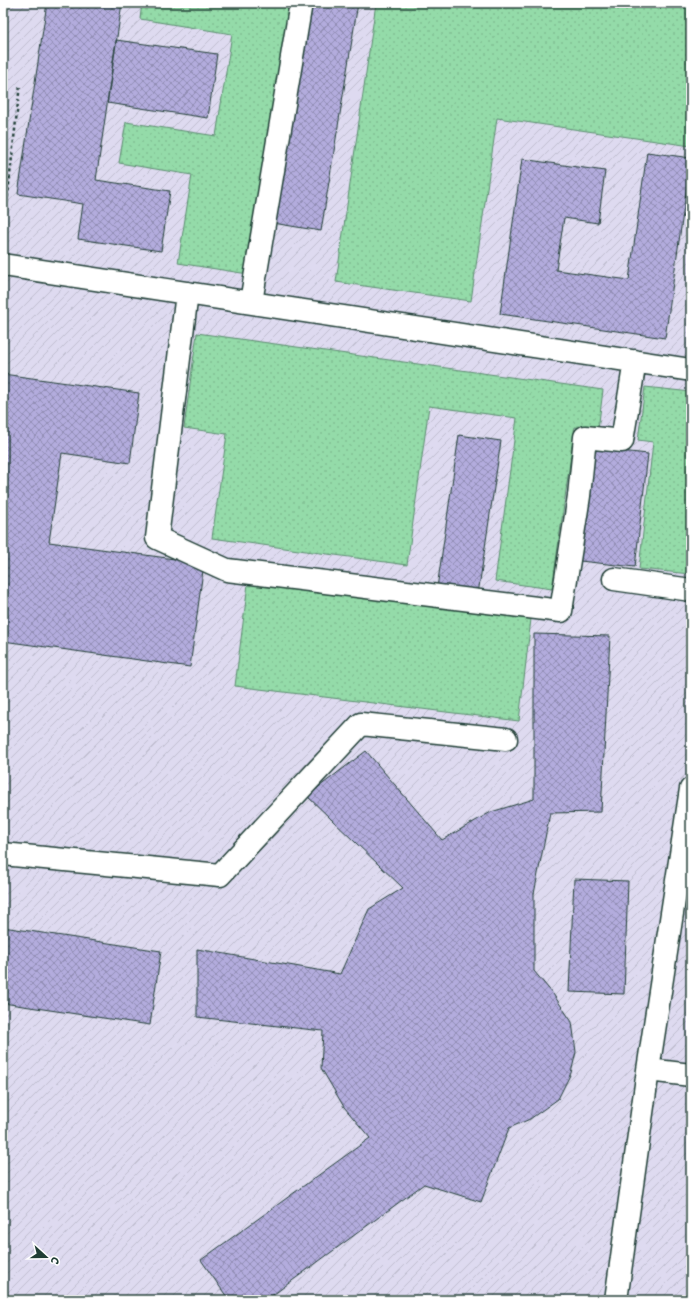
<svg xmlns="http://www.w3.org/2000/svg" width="694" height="1303" viewBox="0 0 694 1303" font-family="'Shantell Sans',sans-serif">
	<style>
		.industrial { fill: url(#industrial-furrows) }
		.grass { fill: url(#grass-dots); stroke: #5a8c6e }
		.building { fill: url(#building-cross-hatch); stroke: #1f3d34 }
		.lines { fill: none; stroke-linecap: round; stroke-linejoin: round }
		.minor-casing { stroke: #1f3d34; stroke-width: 25 }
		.path { stroke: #1f3d34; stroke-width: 2.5; stroke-dasharray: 3 3; stroke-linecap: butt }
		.minor { stroke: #fff; stroke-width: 22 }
	</style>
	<defs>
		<pattern id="industrial-furrows" width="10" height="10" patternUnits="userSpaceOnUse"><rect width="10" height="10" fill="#dedaf0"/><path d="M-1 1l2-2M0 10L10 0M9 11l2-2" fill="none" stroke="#bebcce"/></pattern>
		<pattern id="grass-dots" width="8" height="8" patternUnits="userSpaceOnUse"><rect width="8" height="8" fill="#94dba9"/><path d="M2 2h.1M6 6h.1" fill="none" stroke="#7fbd92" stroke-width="1.8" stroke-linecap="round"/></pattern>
		<pattern id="building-cross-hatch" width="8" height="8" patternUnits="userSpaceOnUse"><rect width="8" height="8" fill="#b3acdd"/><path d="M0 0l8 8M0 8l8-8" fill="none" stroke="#918db4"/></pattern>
	</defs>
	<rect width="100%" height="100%" fill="#f0eef8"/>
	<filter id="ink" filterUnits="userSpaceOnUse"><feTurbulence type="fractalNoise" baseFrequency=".025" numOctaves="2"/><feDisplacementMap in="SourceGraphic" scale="8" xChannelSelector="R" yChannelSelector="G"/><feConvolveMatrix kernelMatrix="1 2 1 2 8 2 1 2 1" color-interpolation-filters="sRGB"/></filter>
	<g filter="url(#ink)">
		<path class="industrial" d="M 3,3 L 691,3 L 691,1300 L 3,1300 Z"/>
		<path class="grass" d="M 142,3 L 290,3 L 248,274 L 178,263 L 192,175 L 119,163 L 126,122 L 216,136 L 232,34 L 140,19 Z
			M 376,3 L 691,3 L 691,146 L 497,118 L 471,301 L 336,282 Z
			M 197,333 L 603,390 L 598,430 L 575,427 L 552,589 L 495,581 L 517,418 L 429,406 L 407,565 L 212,538 L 227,434 L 184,428 Z
			M 645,387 L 691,392 L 691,574 L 639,569 L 653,442 L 638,440 Z
			M 248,584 L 531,619 L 519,721 L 235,686 Z"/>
		<path class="building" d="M 47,3 L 122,3 L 96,180 L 170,191 L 161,251 L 78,239 L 83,204 L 18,194 Z
			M 309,3 L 358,3 L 321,231 L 273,223 Z
			M 116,40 L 217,54 L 208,118 L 107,103 Z
			M 647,152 L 691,158 L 665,338 L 500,314 L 522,159 L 605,171 L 598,223 L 564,218 L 556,270 L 629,280 Z
			M 3,374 L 139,393 L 130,463 L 62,453 L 49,542 L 204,563 L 190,667 L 3,641 Z
			M 459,435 L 501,441 L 478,594 L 437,588 Z
			M 593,448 L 648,454 L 635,567 L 580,561 Z
			M 534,634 L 610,636 L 601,812 L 550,813 L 534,894 L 534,971 L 553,994 L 572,1022 L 576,1052 L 571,1073 L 558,1099 L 530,1119 L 509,1128 L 481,1202 L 424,1184 L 266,1300 L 229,1300 L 201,1260 L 370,1138 L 344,1107 L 321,1068 L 323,1031 L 197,1017 L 197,949 L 340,974 L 369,909 L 403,888 L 307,796 L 366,751 L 442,840 L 491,812 L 534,799 Z
			M 574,879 L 628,881 L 624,994 L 569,992 Z
			M 3,927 L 161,951 L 150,1025 L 3,1003 Z
			M 3,1295 L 48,1300 L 3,1300 Z"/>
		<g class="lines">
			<g class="minor-casing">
				<path id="minor" d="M 3,265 L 691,370
					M 187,293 L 157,538 L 227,570 L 561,611 L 579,496 L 585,437 L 622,441 L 635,361
					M 251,302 L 301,3
					M 614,579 L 691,590
					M 3,854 L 220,875 L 361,724 L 506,739
					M 648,1070 L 691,789
					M 616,1300 L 648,1070 L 691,1075"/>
			</g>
			<path class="path" d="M 3,239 L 20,84"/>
			<use href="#minor" class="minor"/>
		</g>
	</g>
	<rect width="694" height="1303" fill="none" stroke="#fff" stroke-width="16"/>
	<rect x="8" y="8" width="678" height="1287" fill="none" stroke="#1f3d34" stroke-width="1.5" filter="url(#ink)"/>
	<g transform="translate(46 1257) rotate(111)" stroke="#ffffff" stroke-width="3" paint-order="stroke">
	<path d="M0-3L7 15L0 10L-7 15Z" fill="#1f3d34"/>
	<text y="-6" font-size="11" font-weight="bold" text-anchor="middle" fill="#1f3d34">С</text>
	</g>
</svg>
